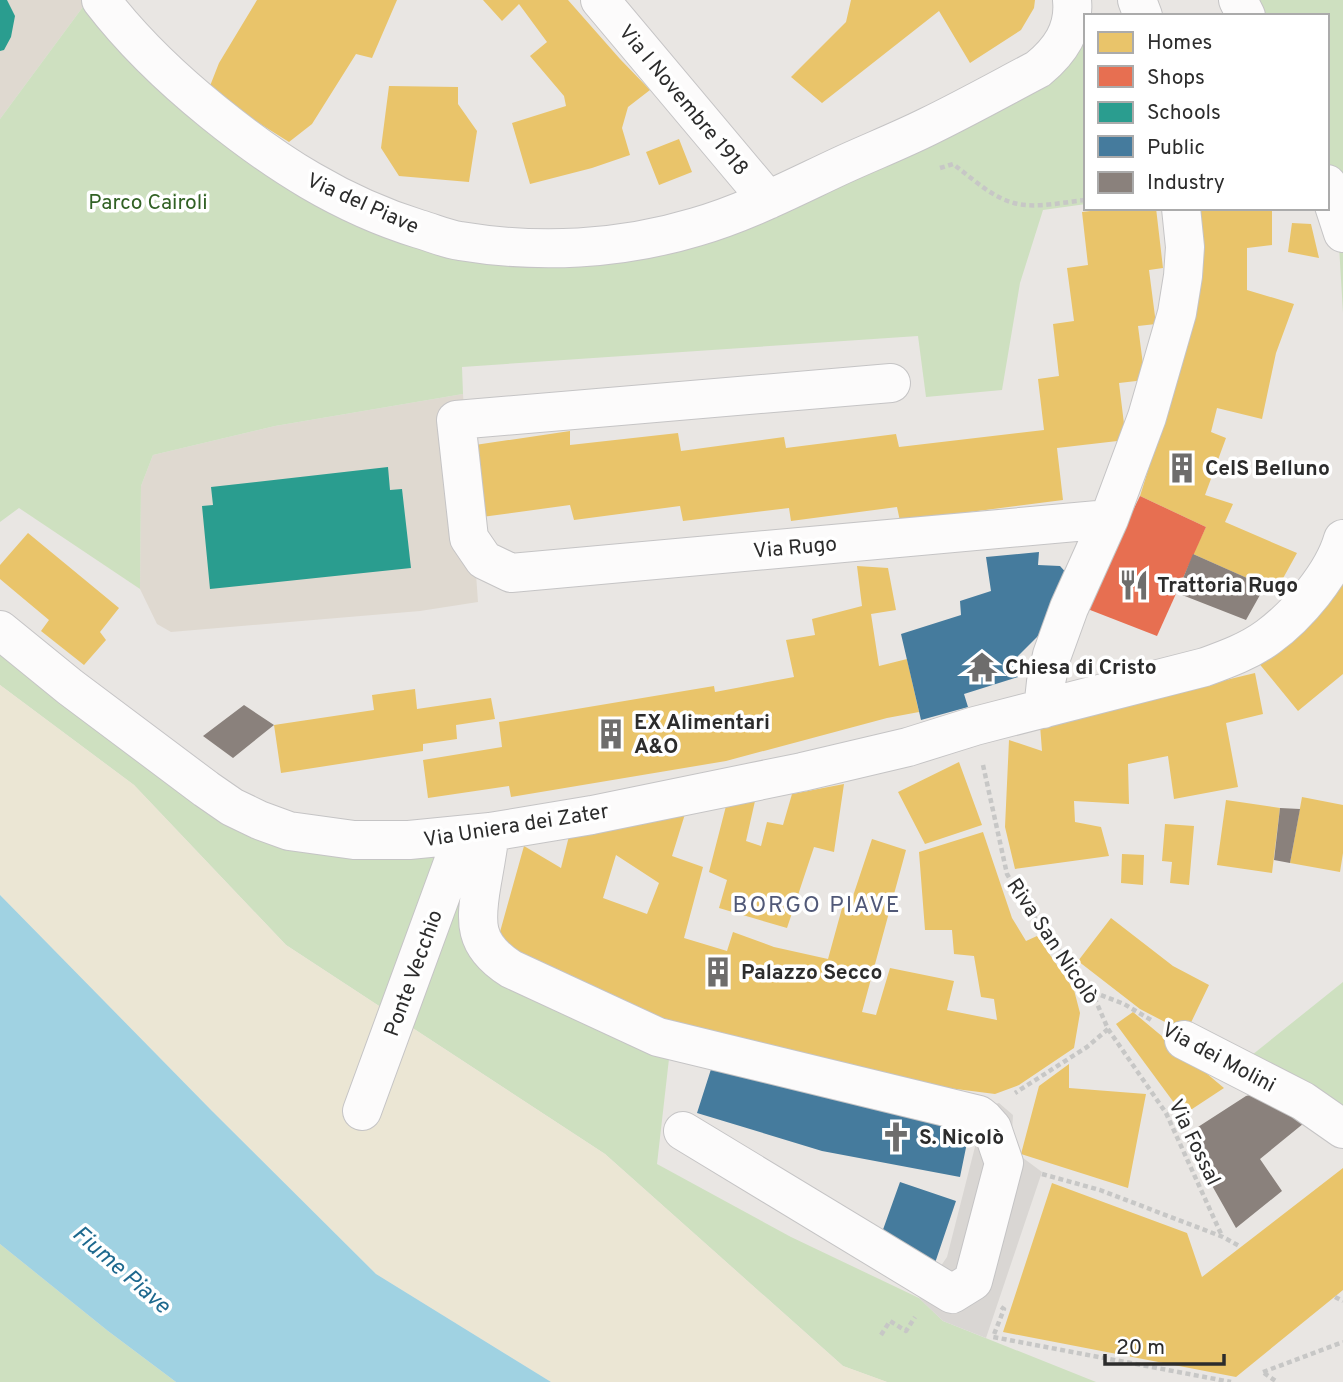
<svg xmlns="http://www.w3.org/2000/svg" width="1343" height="1382" viewBox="0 0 1343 1382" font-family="Overpass,sans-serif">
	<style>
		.education { fill: #dfd9d0 }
		.green { fill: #cee0c0 }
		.sand { fill: #ebe6d4 }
		.plaza { fill: #d9d6d3 }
		.water { fill: #a0d2e2 }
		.homes { fill: #e9c46a; fill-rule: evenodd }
		.shops { fill: #e76f51 }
		.schools { fill: #2a9d8f }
		.public { fill: #457b9d }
		.industry { fill: #8a817c }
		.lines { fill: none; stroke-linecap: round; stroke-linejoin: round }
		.minor-casing { stroke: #c5c4c5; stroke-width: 40 }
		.path { stroke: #c7c7c6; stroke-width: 4.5; stroke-dasharray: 5 3.5; stroke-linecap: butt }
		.minor { stroke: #fcfbfb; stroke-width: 38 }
		.labels { text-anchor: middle; stroke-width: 7; stroke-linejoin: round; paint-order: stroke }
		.street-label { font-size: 21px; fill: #2c2c2c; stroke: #fff }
		.park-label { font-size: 21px; fill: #316124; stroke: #fff }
		.poi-label { font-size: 21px; font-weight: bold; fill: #2c2c2c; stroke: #fff; text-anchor: start }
		.neighbourhood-label { font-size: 23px; letter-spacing: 2px; fill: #515978; stroke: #fff }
		.water-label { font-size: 23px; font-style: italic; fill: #1e698e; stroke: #fff }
	</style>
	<rect width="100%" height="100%" fill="#e9e6e3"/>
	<path class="education" d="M 0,0 L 88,0 L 0,119 Z
		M 463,394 L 478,602 L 420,611 L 171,632 L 157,624 L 140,589 L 141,486 L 153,455 L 275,426 Z"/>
	<path class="green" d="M 88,0 L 231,139 L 398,233 L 608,252 L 771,197 L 1086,23 L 1086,204 L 1043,210 L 1020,283 L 1002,390 L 926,397 L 918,336 L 462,367 L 463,394 L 275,426 L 153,455 L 141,486 L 140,589 L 19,508 L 0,522 L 0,119 Z
		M 1245,0 L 1343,0 L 1343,313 L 1335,179 L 1327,164 L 1327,16 L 1253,16 Z
		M 0,612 L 275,839 L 481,841 L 467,936 L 670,1050 L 657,1164 L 791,1237 L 919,1298 L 943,1321 L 1096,1382 L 887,1382 L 843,1366 L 605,1154 L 286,945 L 134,785 L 0,685 Z
		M 1343,982 L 1343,1109 L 1252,1055 Z
		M 0,1244 L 108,1331 L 176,1382 L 0,1382 Z"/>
	<path class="sand" d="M 0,685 L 134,785 L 286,945 L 605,1154 L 843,1366 L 887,1382 L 551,1382 L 376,1274 L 212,1111 L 0,895 Z"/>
	<path class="plaza" d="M 999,1103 L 1013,1115 L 1011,1149 L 1042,1172 L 986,1338 L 943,1321 L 919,1298 L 947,1257 L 978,1135 L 971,1111 Z"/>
	<path class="water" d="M 0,895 L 212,1111 L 376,1274 L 551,1382 L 176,1382 L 108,1331 L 0,1244 Z"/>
	<path class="homes" d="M 257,0 L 397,0 L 372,58 L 356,54 L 312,124 L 289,142 L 208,91 L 219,63 Z
		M 483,0 L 568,0 L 620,59 L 650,90 L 628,107 L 622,128 L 630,155 L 592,168 L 530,184 L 512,123 L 566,106 L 564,96 L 530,56 L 547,42 L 519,4 L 502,21 Z
		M 851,0 L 1035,0 L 1034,8 L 1021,30 L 970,63 L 939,11 L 822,103 L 791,77 L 846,22 Z
		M 389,86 L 458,87 L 458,104 L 477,131 L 469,182 L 399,176 L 381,148 Z
		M 679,139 L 692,172 L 659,185 L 646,152 Z
		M 1115,208 L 1156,208 L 1163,268 L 1149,270 L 1156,324 L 1138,326 L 1145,380 L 1119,383 L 1126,440 L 1057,448 L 1063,500 L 900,521 L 897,507 L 791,521 L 789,508 L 683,521 L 680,506 L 574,520 L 570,505 L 482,517 L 475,445 L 570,431 L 570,445 L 678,433 L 681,451 L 784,437 L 786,448 L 896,434 L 899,447 L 1044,430 L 1038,379 L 1059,376 L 1053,324 L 1074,321 L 1067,268 L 1088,265 L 1082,212 Z
		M 1193,208 L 1272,208 L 1272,245 L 1247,248 L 1247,290 L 1294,304 L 1276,353 L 1262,419 L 1217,408 L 1211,432 L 1226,438 L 1205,495 L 1233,504 L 1225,522 L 1297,553 L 1276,591 L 1193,554 L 1206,527 L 1140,496 L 1161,429 Z
		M 1292,223 L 1311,224 L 1319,258 L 1288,252 Z
		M 28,533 L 119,608 L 100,632 L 106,640 L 84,665 L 41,631 L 49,620 L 0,579 L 0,565 Z
		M 857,566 L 888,568 L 896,610 L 871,614 L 879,666 L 907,659 L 919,712 L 887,718 L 726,761 L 511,797 L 509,786 L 428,798 L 423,760 L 502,747 L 499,722 L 714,686 L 715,692 L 794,677 L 786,640 L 815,635 L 812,619 L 862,606 Z
		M 1343,579 L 1343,674 L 1298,711 L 1257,661 Z
		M 1255,673 L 1263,714 L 1226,723 L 1238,787 L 1174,799 L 1168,756 L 1128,764 L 1129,804 L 1074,801 L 1075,822 L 1101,827 L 1109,856 L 1015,869 L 1005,827 L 1009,740 L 1042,751 L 1040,725 Z
		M 415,689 L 417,709 L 491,698 L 495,719 L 456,725 L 457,739 L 423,744 L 423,751 L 281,773 L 274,725 L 374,710 L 372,695 Z
		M 959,762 L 982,825 L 925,844 L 898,792 Z
		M 844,784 L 834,852 L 814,847 L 787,928 L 719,908 L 727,880 L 709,872 L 726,806 L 755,801 L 746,841 L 761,846 L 767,822 L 783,825 L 792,794 Z
		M 1302,797 L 1343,805 L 1343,853 L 1340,872 L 1290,863 Z
		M 1226,800 L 1280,808 L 1272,873 L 1217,865 Z
		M 685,814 L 672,856 L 703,867 L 684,938 L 727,951 L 733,932 L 774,947 L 828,959 L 844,901 L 851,902 L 872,839 L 906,850 L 862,1012 L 876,1015 L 890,968 L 954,981 L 947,1010 L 997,1020 L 994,999 L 981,997 L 974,956 L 954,954 L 952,930 L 925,930 L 919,852 L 983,832 L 1012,918 L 1026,941 L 1037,936 L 1074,990 L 1080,1013 L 1074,1048 L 1019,1085 L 995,1094 L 847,1075 L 603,1001 L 498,939 L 524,846 L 561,868 L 570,832 ZM 616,855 L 659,883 L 647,914 L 603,898 Z
		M 1165,824 L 1194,826 L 1189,885 L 1170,883 L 1172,862 L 1162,861 Z
		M 1122,854 L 1144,855 L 1143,885 L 1121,883 Z
		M 1111,918 L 1173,966 L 1209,985 L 1186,1033 L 1140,1009 L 1078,961 Z
		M 1133,1012 L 1224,1088 L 1183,1115 L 1116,1024 Z
		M 1069,1064 L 1069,1088 L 1146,1094 L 1128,1188 L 1021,1154 L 1039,1086 Z
		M 1343,1168 L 1343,1290 L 1236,1377 L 1003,1332 L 1052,1183 L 1187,1233 L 1202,1277 Z"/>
	<path class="shops" d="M 1140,496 L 1206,527 L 1157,636 L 1085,608 Z"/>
	<path class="schools" d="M 0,0 L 7,0 L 15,16 L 11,37 L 4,50 L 0,51 Z
		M 388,467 L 390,490 L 402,489 L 411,568 L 210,589 L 202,506 L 213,505 L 211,487 Z"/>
	<path class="public" d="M 1039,552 L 1038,565 L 1060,566 L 1070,577 L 1049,625 L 1015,659 L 1018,677 L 964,694 L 968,707 L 921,720 L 901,634 L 961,615 L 960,601 L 991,591 L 986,557 Z
		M 713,1063 L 971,1123 L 960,1177 L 822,1151 L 697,1113 Z
		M 900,1182 L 956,1201 L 935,1263 L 880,1238 Z"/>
	<path class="industry" d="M 1193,554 L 1265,586 L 1246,620 L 1177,593 Z
		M 244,705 L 274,725 L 233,758 L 203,736 Z
		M 1280,808 L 1300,809 L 1290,863 L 1274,860 Z
		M 1265,1091 L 1309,1119 L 1260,1159 L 1282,1191 L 1236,1228 L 1184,1136 L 1246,1096 Z"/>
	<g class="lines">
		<g class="minor-casing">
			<path id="minor" d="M 101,0 C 134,43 171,78 213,112 C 276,163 341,205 419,229 C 433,233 446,239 460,241 C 538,254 620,250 696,227 C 745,213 791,189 838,167 C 868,153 899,141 929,126 C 966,108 1002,88 1038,69 C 1060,51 1075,30 1072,0
				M 600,0 L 768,200
				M 1137,0 L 1143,16
				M 1238,0 L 1246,16
				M 1327,184 L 1343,233
				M 891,383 L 456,420 L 469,538 L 484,560 L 511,573 L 1109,519
				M 0,630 L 70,687 L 206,789 L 232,807 L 259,820 L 289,831 L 354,840 L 409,840 L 490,832 L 592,815 L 802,772 L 908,747 L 975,726 L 1205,667 C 1227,659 1249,651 1268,637 C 1298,615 1333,574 1343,539
				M 1043,709 L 1046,682 L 1052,655 L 1069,608 L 1109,519 L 1147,417 L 1177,313 L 1183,276 L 1185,247 L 1181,208
				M 490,832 C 488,849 485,865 482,882 C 475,922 473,945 511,969 L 658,1037 L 979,1115 L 984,1119 L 992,1128 L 1004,1163 L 973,1281 L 952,1294 L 683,1131
				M 1184,1040 L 1303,1101 L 1343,1129
				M 362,1111 L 463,835"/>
		</g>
		<path class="path" d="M 940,168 L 953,164 C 972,178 991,197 1014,203 C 1036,209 1063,202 1086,200
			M 983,765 L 1007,874 L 1026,906 L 1092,992 L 1108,1029 L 1087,1047 L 1015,1093
			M 1093,992 L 1124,1004 L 1151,1020
			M 1108,1029 L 1166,1113 L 1222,1236
			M 1042,1174 L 1100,1190 L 1223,1237 L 1241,1247
			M 1335,1297 L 1343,1301
			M 1001,1307 L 1004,1309 L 993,1337 L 1231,1382
			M 881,1335 L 890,1321 L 906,1331 L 915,1317
			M 1263,1372 L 1343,1342
			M 1264,1373 L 1277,1382"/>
		<use href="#minor" class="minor"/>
	</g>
	<defs>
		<g id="building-bare" transform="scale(2.415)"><path d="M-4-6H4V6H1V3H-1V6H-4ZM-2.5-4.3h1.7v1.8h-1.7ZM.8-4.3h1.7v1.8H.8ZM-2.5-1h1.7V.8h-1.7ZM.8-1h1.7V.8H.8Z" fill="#6e6d6c" stroke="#fff" stroke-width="2.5" paint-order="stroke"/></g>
		<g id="restaurant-bare" transform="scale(2.415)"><path d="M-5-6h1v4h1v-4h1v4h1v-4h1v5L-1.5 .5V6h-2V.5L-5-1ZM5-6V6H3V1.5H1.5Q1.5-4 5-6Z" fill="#6e6d6c" stroke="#fff" stroke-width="2.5" paint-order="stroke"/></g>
		<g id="temple-bare" transform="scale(2.415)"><path d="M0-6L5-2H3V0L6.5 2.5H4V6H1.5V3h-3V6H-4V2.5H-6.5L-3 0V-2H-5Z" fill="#6e6d6c" stroke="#fff" stroke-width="2.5" paint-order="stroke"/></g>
		<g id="church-bare" transform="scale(2.415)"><path d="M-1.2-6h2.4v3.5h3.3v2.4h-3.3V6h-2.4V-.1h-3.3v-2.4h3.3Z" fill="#6e6d6c" stroke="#fff" stroke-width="2.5" paint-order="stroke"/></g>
	</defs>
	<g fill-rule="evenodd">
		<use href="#building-bare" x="1182" y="468"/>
		<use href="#restaurant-bare" x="1134" y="585"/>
		<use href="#temple-bare" x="982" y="667"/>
		<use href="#building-bare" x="611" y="734"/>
		<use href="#building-bare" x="718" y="972"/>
		<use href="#church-bare" x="896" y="1137"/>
	</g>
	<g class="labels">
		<g class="street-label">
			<text transform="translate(684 100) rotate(50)" y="7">Via I Novembre 1918</text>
			<text transform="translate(363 203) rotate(24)" y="7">Via del Piave</text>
			<text transform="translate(795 547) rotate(-5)" y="7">Via Rugo</text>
			<text transform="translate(516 825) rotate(-9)" y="7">Via Uniera dei Zater</text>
			<text transform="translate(1053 941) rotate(56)" y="7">Riva San Nicolò</text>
			<text transform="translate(413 973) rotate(-70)" y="7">Ponte Vecchio</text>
			<text transform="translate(1219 1057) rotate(28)" y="7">Via dei Molini</text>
			<text transform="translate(1195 1142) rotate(64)" y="7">Via Fossal</text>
		</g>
		<g class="park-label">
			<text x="148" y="209">Parco Cairoli</text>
		</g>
		<g class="poi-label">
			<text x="1205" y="475">CeIS Belluno</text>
			<text x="1157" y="592">Trattoria Rugo</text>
			<text x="1005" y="674">Chiesa di Cristo</text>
			<text x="634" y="729">EX Alimentari<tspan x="634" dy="24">A&amp;O</tspan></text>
			<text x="741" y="979">Palazzo Secco</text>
			<text x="919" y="1144">S. Nicolò</text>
		</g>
		<g class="neighbourhood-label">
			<text x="817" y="912">BORGO PIAVE</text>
		</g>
		<g class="water-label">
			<text transform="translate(122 1269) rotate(41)" y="8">Fiume Piave</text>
		</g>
	</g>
	<rect x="1084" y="14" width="245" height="196" fill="#ffffff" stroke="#ababab" stroke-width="2"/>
	<rect x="1098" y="32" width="35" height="21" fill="#e9c46a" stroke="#ababab" stroke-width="2"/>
	<text x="1147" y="49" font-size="21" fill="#2c2c2c">Homes</text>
	<rect x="1098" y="66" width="35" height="21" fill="#e76f51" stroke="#ababab" stroke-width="2"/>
	<text x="1147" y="84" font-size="21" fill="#2c2c2c">Shops</text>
	<rect x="1098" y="102" width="35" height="21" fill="#2a9d8f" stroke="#ababab" stroke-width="2"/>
	<text x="1147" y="119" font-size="21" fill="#2c2c2c">Schools</text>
	<rect x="1098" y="136" width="35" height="21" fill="#457b9d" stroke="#ababab" stroke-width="2"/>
	<text x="1147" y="154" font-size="21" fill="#2c2c2c">Public</text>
	<rect x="1098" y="172" width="35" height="21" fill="#8a817c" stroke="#ababab" stroke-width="2"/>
	<text x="1147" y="189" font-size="21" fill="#2c2c2c">Industry</text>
	<path d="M1105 1354v10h119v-10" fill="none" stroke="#2c2c2c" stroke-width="3.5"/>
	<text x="1116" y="1354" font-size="21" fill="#2c2c2c" stroke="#ffffff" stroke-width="5" paint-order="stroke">20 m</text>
</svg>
